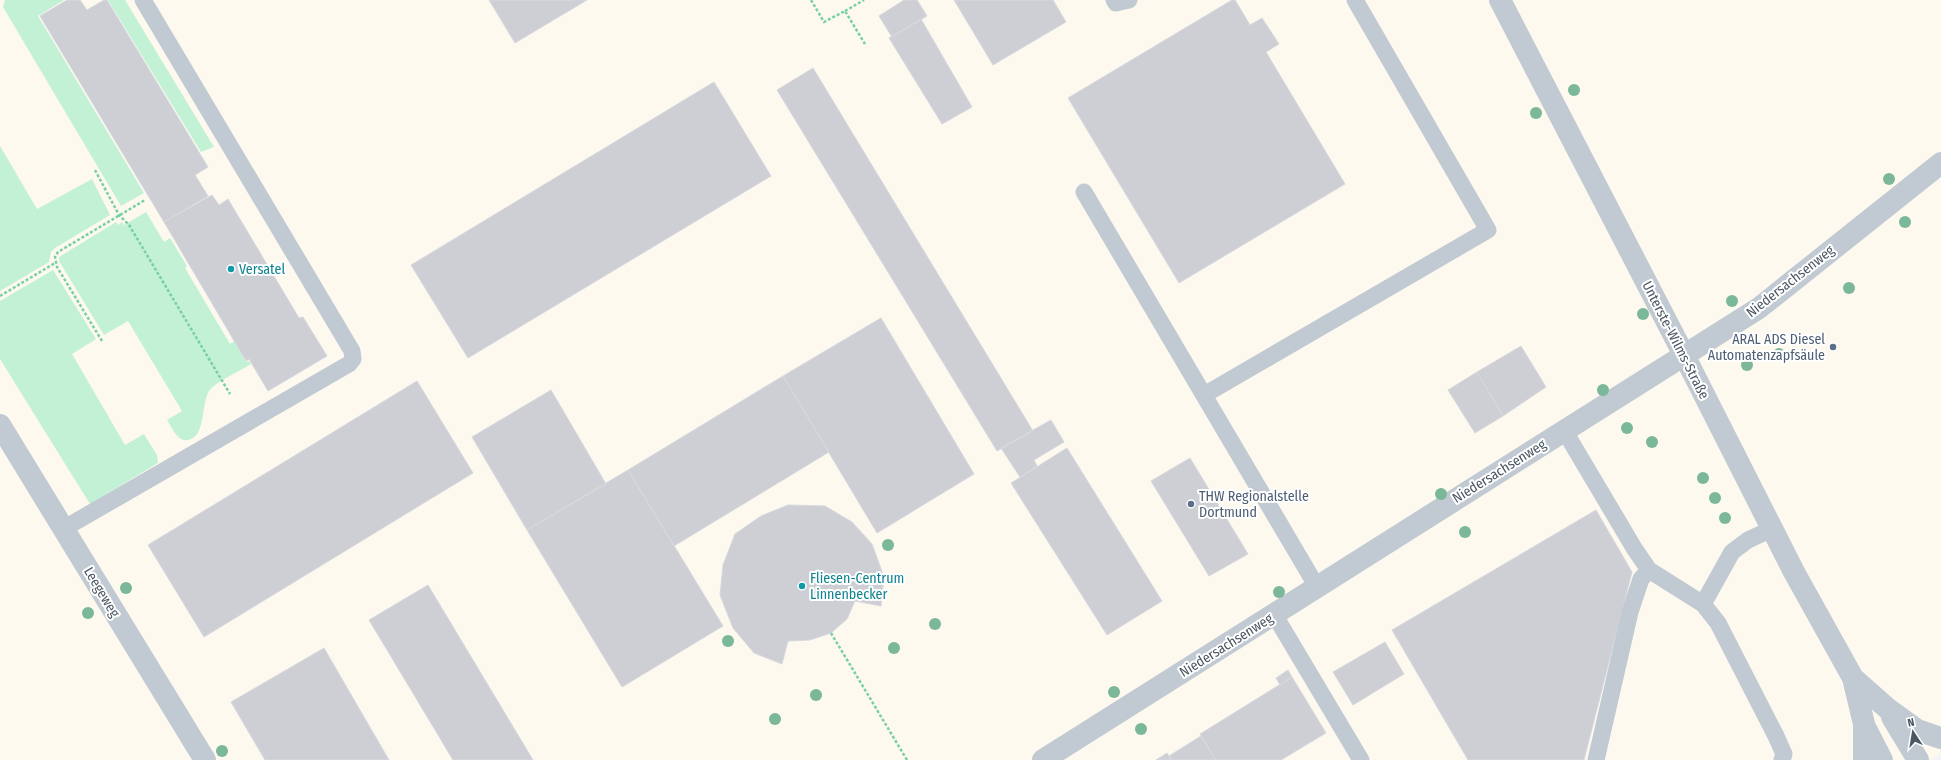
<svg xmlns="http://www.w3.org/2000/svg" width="1941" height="760" viewBox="0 0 1941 760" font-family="'Fira Sans Condensed',sans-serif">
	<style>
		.commercial { fill: #fdf9ef }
		.green { fill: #c3f1d5 }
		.building { fill: #cdcfd5; stroke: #d7d9de }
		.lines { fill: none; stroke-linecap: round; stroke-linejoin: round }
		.path { stroke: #7ad0a6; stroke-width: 2.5; stroke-dasharray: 3 2; stroke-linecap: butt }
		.service { stroke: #c1cad2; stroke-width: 17 }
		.minor { stroke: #c1cad2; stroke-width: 22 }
		.tree { fill: #7bb799 }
		.culture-dot { fill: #0f9aa8; stroke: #fff; stroke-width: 1.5 }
		.service-dot { fill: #5c6f8a; stroke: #fff; stroke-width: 1.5 }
		.labels { text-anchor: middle; stroke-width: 4; stroke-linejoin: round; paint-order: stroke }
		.culture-label { font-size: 14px; fill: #0d838f; stroke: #fff; text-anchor: start }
		.street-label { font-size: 14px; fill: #4a5661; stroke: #fff }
		.service-label { font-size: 14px; fill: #4e5e75; stroke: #fff; text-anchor: end }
	</style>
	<rect width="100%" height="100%" fill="#f5f3f3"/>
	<path class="commercial" d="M 0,0 L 1941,0 L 1941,753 L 1930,760 L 0,760 Z"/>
	<path class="green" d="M 5,0 L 64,0 L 38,16 L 144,193 L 121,206 L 3,7 Z
		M 108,0 L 125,0 L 214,147 L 201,152 Z
		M 0,146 L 37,209 L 92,179 L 110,215 L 55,248 L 51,252 L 49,262 L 0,291 Z
		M 146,212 L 164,242 L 170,238 L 187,266 L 185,268 L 230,344 L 234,341 L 246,362 L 249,361 L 251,364 C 241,371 216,381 209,391 C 201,404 206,437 188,440 C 177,442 172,427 167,420 L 182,411 L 128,321 L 104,335 L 59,261 L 59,257 L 116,222 L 118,225 L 122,222 L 124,225 Z
		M 53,270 L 96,339 L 72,354 L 125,445 L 144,434 L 157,455 L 158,463 L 90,504 L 0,359 L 0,301 Z"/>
	<path class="building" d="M 67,0 L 80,0 L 87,10 L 104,0 L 107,0 L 208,167 L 195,175 L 208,196 L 164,222 L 40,16 Z
		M 489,0 L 587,0 L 515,43 Z
		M 904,0 L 917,0 L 927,16 L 892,37 L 879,16 Z
		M 954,0 L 1053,0 L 1066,22 L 993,65 Z
		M 1232,0 L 1235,0 L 1250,25 L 1262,18 L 1279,44 L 1266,52 L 1345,184 L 1179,283 L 1068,98 Z
		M 921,19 L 972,107 L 942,124 L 889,38 Z
		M 813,68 L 1033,431 L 997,451 L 777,90 Z
		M 714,82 L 771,176 L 468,358 L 411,265 Z
		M 212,195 L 219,205 L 228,199 L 299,318 L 303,317 L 327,356 L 268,391 L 249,359 L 246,361 L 164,222 Z
		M 881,318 L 974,474 L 877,533 L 783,376 Z
		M 1521,346 L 1546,387 L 1503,416 L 1477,372 Z
		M 1477,372 L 1503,416 L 1475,433 L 1448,390 Z
		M 783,376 L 829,452 L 674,546 L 628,470 Z
		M 417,381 L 473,473 L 204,637 L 148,545 Z
		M 551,390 L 606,484 L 527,530 L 472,437 Z
		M 1051,420 L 1064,442 L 1034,460 L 1037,466 L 1020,477 L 1001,448 Z
		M 1067,448 L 1162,601 L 1107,635 L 1011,483 Z
		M 1190,458 L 1248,554 L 1209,576 L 1151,481 Z
		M 628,470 L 723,626 L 622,687 L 527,530 Z
		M 788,505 L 825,506 L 852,522 L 872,544 L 884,577 L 881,606 L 855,601 L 847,619 L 831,633 L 810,640 L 788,641 L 782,664 L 754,653 L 733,628 L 720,595 L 723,565 L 735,534 L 761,516 Z
		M 1596,510 L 1632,572 L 1584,760 L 1468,760 L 1392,630 Z
		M 428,585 L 533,760 L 453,760 L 369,620 Z
		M 1385,642 L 1404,674 L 1353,705 L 1333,672 Z
		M 324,648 L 389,760 L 265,760 L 231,702 Z
		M 1288,670 L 1292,677 L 1280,685 L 1276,678 Z
		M 1292,677 L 1326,733 L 1281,760 L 1216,760 L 1200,734 Z
		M 1201,736 L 1216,760 L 1171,760 L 1169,756 Z
		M 1167,753 L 1171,760 L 1156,760 Z"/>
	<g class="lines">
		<path class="path" d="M 811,0 L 824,22 L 845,11 L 865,44
			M 845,11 L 864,0
			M 95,170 L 119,215 L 129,225 L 230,394
			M 0,296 L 55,263
			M 102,341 L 57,267 L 55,257 L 58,252 L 145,200
			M 831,633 L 907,760"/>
		<path class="service" d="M 1114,0 L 1116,3 L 1129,0
			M 1084,192 L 1317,587
			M 1204,395 L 1488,230 L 1355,0
			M 1564,430 L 1634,548 L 1649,570 L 1703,604 L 1718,623 L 1776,736 L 1784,754 L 1782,760
			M 63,529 L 349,364 L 353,359 L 352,351 L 143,0
			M 1703,604 L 1732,552 L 1748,540 L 1772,529
			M 1274,614 L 1361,760
			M 1596,760 L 1630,612 L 1641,579 L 1649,570"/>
		<path class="minor" d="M 1500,0 L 1684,355 L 1794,572 L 1853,678 L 1864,724 L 1864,760
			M 0,425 L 205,760
			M 1853,678 L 1888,709 L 1917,730 L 1941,738
			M 1892,717 L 1918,760
			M 1865,727 L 1882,760
			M 1043,760 L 1759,308 L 1941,163"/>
	</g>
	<g class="tree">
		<circle cx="1574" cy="90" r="6"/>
		<circle cx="1536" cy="113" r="6"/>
		<circle cx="1889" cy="179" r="6"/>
		<circle cx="1905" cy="222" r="6"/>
		<circle cx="1849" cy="288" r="6"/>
		<circle cx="1732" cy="301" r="6"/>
		<circle cx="1643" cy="314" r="6"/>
		<circle cx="1779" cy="354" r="6"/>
		<circle cx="1747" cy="365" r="6"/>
		<circle cx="1603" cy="390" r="6"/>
		<circle cx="1627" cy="428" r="6"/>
		<circle cx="1652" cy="442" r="6"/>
		<circle cx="1703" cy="478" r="6"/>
		<circle cx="1441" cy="494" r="6"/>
		<circle cx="1715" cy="498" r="6"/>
		<circle cx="1725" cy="518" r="6"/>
		<circle cx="1465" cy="532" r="6"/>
		<circle cx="888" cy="545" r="6"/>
		<circle cx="126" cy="588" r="6"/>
		<circle cx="1279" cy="592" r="6"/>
		<circle cx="88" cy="613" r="6"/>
		<circle cx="935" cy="624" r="6"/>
		<circle cx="728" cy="641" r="6"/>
		<circle cx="894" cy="648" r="6"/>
		<circle cx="1114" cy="692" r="6"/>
		<circle cx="816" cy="695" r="6"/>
		<circle cx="775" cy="719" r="6"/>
		<circle cx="1141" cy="729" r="6"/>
		<circle cx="222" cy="751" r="6"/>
	</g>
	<g class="culture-dot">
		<circle cx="231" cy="269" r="4"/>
		<circle cx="802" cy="586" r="4"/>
	</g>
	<g class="service-dot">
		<circle cx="1833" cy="347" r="4"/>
		<circle cx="1191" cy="504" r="4"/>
	</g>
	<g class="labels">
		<g class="culture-label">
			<text x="239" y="274">Versatel</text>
			<text x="810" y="583">Fliesen-Centrum<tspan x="810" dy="16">Linnenbecker</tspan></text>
		</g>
		<g class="street-label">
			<text transform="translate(1790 281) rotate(-38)" y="5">Niedersachsenweg</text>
			<text transform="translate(1676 340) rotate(63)" y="5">Unterste-Wilms-Straße</text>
			<text transform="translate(1499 471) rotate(-32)" y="5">Niedersachsenweg</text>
			<text transform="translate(102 592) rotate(59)" y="5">Leegeweg</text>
			<text transform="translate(1226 645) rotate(-32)" y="5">Niedersachsenweg</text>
		</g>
		<g class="service-label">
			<text x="1825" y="344">ARAL ADS Diesel<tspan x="1825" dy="16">Automatenzapfsäule</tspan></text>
			<text x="1199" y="501" text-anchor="start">THW Regionalstelle<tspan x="1199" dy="16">Dortmund</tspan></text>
		</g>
	</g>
	<g transform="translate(1913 732) rotate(348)" stroke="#ffffff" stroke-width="3" paint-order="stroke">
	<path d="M0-3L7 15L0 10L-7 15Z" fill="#4a5661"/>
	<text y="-6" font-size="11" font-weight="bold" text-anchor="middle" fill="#4a5661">N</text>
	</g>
</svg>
